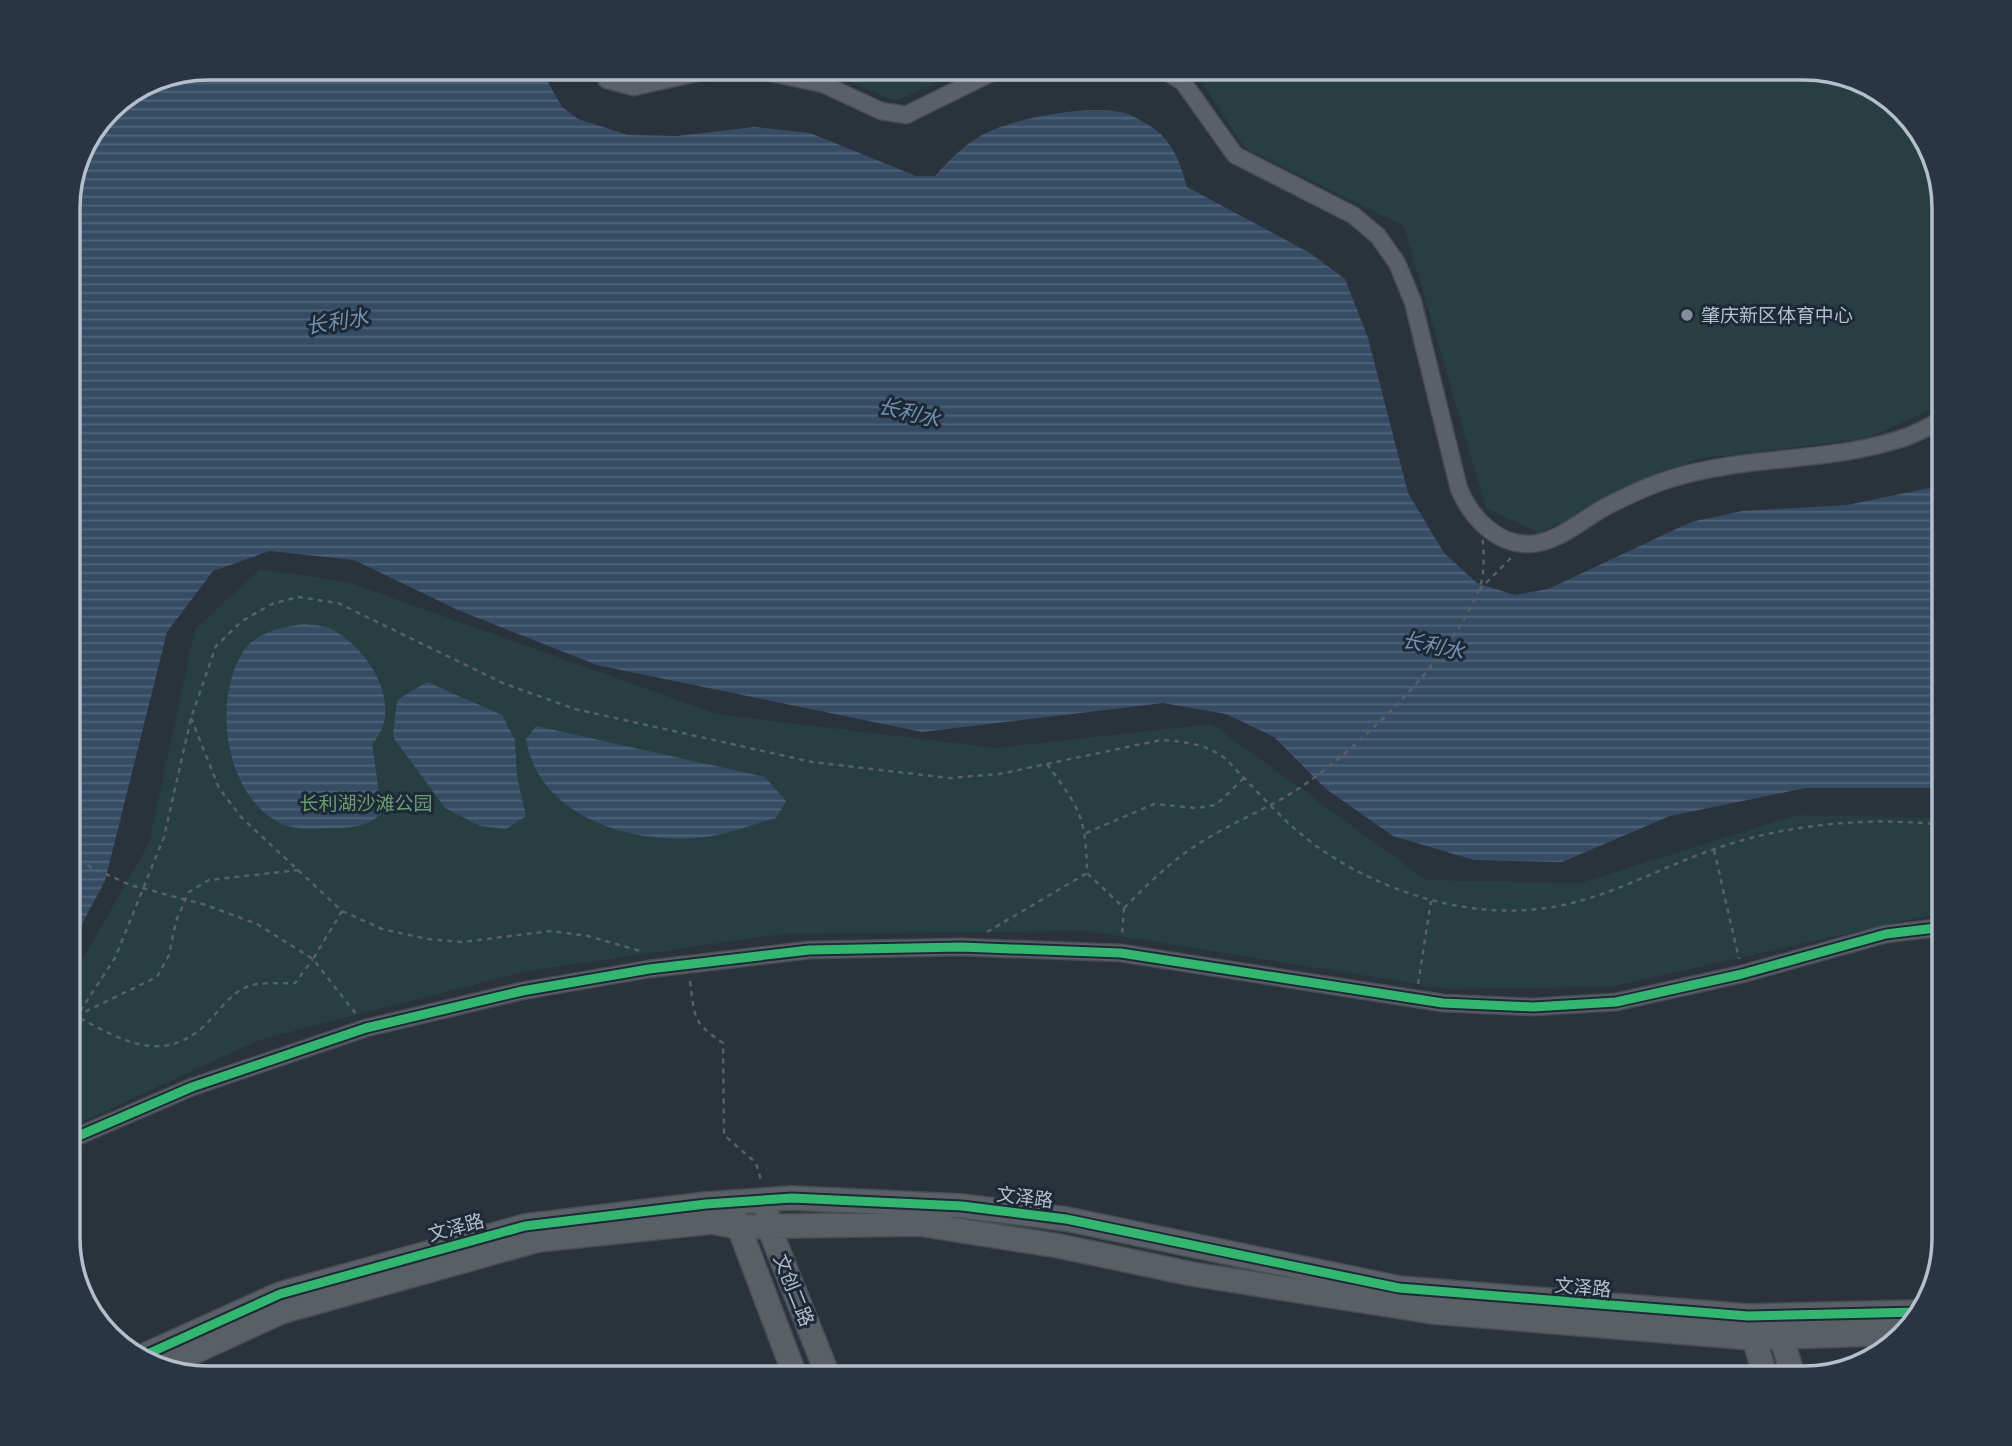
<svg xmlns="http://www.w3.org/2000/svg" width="2012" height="1446" viewBox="0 0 2012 1446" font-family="'Varela Round','Noto Sans SC',sans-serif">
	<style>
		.green { fill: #273f41 }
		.water { fill: url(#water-rules) }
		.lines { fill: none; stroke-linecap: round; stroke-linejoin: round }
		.street-casing { stroke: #494e55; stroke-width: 19 }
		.secondary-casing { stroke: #494e55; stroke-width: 26 }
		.path { stroke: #585f65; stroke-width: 2.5; stroke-dasharray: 5 5; stroke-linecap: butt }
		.street { stroke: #5b6068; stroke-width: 16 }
		.secondary { stroke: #5a5f66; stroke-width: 23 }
		.path-bridge { stroke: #585f65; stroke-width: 2.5; stroke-dasharray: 5 5; stroke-linecap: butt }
		.cycleway-casing { stroke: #1d2936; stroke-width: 13 }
		.cycleway { stroke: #33b770; stroke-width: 9 }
		.poi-dot { fill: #848e99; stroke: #1d2936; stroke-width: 2.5 }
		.labels { text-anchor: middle; stroke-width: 6; stroke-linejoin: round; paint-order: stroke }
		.poi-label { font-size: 19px; fill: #b4bfcb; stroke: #1d2936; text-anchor: start }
		.park-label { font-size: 19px; fill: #6a9e72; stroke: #1d2936 }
		.street-label { font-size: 19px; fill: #b4bfcb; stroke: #1d2936 }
		.water-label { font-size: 21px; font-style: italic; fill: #7392b0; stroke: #1d2936 }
		.rim { fill: none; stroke: #b4bfcb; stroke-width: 3.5 }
	</style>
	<defs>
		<pattern id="water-rules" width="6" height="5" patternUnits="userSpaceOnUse" patternTransform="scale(1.75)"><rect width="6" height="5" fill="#364c65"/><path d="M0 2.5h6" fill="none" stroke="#51647a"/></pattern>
	</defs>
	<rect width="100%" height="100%" fill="#2a323b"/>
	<path class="green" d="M 817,68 L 971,68 L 895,101 Z
		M 1192,68 L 1803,68 L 1888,97 L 1929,146 L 1944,209 L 1944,404 L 1865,439 L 1697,459 L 1539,533 L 1486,508 L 1404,226 L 1245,148 Z
		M 260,569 L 348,582 L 717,714 L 996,748 L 1212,724 L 1426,880 L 1580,883 L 1797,815 L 1944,818 L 1944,912 L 1609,987 L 1448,989 L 1088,931 L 782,934 L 526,971 L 259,1040 L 69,1128 L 69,983 L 149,843 L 195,629 Z"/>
	<path class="water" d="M 209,68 L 540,68 L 562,107 L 578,119 L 628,135 L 677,136 L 754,127 L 810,133 L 916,176 L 935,176 C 951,158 967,142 988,132 C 1021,117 1090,104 1125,113 C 1134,116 1150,125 1157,131 C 1175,146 1181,166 1187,187 L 1310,253 L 1345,279 L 1368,338 L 1408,493 L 1444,553 L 1477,583 L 1515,595 L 1548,589 L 1691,522 L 1742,511 L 1847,505 L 1944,485 L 1944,788 L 1806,788 L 1670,816 L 1562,862 L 1474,860 L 1393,836 L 1326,789 L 1274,737 L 1226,714 L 1163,703 L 922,732 L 597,665 L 460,611 L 354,560 L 270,551 L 213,571 L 167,632 L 105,881 L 69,948 L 69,199 L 83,146 L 116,103 L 156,79 Z
		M 304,624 C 313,625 323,625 331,629 C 369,648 406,708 372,744 L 382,813 C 367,828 348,828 328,828 C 313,829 294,830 280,823 C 225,796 212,701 243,652 C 256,632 282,627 304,624 Z
		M 427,682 L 502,715 L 515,740 L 517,777 L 526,816 L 506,829 L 480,826 L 445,808 L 393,737 L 397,700 Z
		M 536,726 L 765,777 L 786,801 L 776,818 C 751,825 724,836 698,838 C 630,844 538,816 526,739 Z"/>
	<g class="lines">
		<g class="street-casing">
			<path id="street" d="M 598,68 L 607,80 L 634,87 L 701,72 L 762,71 L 823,84 L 881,111 L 906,115 L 991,73 L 1019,68
				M 1160,68 L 1183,82 L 1235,155 L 1353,215 L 1378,236 L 1397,263 L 1413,302 L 1459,489 C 1471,517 1496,545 1530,544 C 1559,543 1586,516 1611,504 C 1629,495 1650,485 1670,479 C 1745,455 1826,463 1900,439 C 1915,435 1930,426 1944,419
				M 69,1140 L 192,1087 L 366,1028 L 522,991 L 649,969 L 809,950 L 961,947 L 1121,953 L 1443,1003 L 1533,1007 L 1616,1002 L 1742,974 L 1886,934 L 1944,927"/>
		</g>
		<g class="secondary-casing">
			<path id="secondary" d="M 767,1210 L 768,1225 L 829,1378
				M 734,1214 L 796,1378
				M 1777,1324 L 1794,1378
				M 1750,1326 L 1766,1378
				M 143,1356 L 280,1294 L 525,1226 L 706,1204 L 792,1198 L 962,1206 L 1066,1219 L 1399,1288 L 1748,1316 L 1918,1312
				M 168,1364 L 281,1312 L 538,1240 L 712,1222 L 737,1227 L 919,1224 L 1059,1246 L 1192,1274 L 1433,1312 L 1752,1338 L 1902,1333"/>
		</g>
		<path class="path" d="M 1479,590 L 1511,558
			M 191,718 L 219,788 L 241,817 L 342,911 L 382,929 L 427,939 L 462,942 L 551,931 L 588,936 L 644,952
			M 1047,764 C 1080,809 1086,817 1087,873 L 1124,908 L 1122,936
			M 1086,833 L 1154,804 L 1196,808 L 1216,805 L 1244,778
			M 1714,850 L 1739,959
			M 299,870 L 209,880 L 189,892 L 176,921 L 169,955 L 157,977 L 76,1016 C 124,1042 167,1067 211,1019 C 223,1006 234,990 252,985 C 265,982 282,984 295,983 L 313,959
			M 342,911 L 313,959 L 356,1014
			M 987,932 L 1087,873
			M 690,981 C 695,1018 692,1022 723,1043 L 724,1135 L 756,1163 L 761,1180
			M 1418,984 L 1431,901
			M 69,1028 L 115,958 L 164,837 L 191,718 L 216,646 L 242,621 L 272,604 L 298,597 L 338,603 L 505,684 L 575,709 L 812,762 L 949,778 L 999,774 L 1161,740 C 1180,741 1199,743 1217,753 C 1226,757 1233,767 1240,774 C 1260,794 1279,816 1301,834 C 1349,874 1418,903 1480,909 C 1586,920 1640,871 1733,843 C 1800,823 1874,817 1944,825"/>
		<use href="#street" class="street"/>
		<use href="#secondary" class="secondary"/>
		<path class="path-bridge" d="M 69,857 L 130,885 L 206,905 L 257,924 L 313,959
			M 1124,908 C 1145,887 1167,865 1192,848 C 1227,824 1269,809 1304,785 C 1367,740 1447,663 1478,592 C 1487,572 1483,544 1481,523"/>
		<g class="cycleway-casing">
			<path id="cycleway" d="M 69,1140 L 192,1087 L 366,1028 L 522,991 L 649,969 L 809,950 L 961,947 L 1121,953 L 1443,1003 L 1533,1007 L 1616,1002 L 1742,974 L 1886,934 L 1944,927
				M 143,1356 L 280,1294 L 525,1226 L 706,1204 L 792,1198 L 962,1206 L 1066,1219 L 1399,1288 L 1748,1316 L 1918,1312"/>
		</g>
		<use href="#cycleway" class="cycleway"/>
	</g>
	<circle class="poi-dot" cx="1687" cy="315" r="7"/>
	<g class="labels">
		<g class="poi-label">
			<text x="1701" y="322">肇庆新区体育中心</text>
		</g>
		<g class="park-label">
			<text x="366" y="810">长利湖沙滩公园</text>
		</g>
		<g class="street-label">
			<text transform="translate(1025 1197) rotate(7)" y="7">文泽路</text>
			<text transform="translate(456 1227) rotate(-15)" y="7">文泽路</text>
			<text transform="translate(1583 1287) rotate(5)" y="7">文泽路</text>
			<text transform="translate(794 1290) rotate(68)" y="7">文创二路</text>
		</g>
		<g class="water-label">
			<text transform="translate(337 322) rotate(-9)" y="7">长利水</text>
			<text transform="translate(909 413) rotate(14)" y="7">长利水</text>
			<text transform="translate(1433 646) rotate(12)" y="7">长利水</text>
		</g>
	</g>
	<path d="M0 0H2012V1446H0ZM208 80H1804A128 128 0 0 1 1932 208V1238A128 128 0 0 1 1804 1366H208A128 128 0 0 1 80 1238V208A128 128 0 0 1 208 80Z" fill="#293542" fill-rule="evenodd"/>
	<path class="rim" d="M208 80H1804A128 128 0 0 1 1932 208V1238A128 128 0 0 1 1804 1366H208A128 128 0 0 1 80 1238V208A128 128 0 0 1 208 80Z"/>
</svg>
